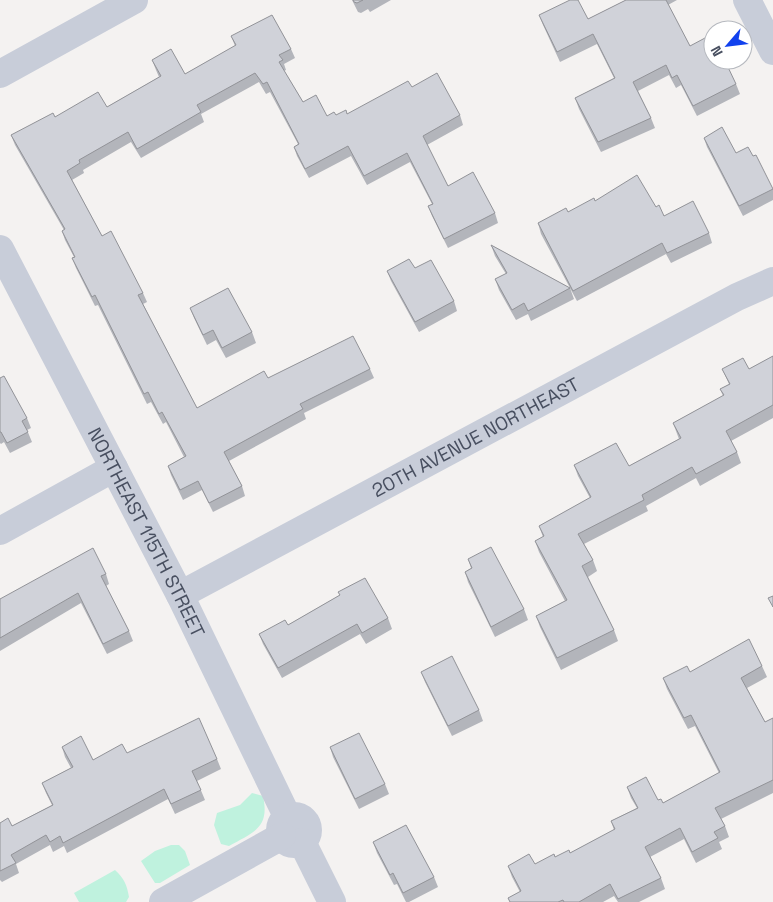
<svg xmlns="http://www.w3.org/2000/svg" width="773" height="902" viewBox="0 0 773 902" font-family="'Space Grotesk',sans-serif">
	<style>
		.green { fill: #bff2de }
		.lines { fill: none; stroke-linecap: round; stroke-linejoin: round }
		.minor { stroke: #c8cdd9; stroke-width: 28 }
		.wall { fill: #b3b5bb }
		.building { fill: #d0d2d9; stroke: #929398 }
		.labels { text-anchor: middle; stroke-width: 5; stroke-linejoin: round; paint-order: stroke }
		.street-label { font-size: 19px; fill: #484f60; stroke: #fff }
	</style>
	<rect width="100%" height="100%" fill="#f4f2f1"/>
	<path class="green" d="M 252,793 L 263,796 C 270,828 254,832 229,846 L 221,844 L 214,825 L 217,813 L 240,805 Z
		M 171,845 L 179,845 L 185,851 L 190,865 L 160,883 L 155,883 L 141,861 L 155,851 Z
		M 115,870 C 124,878 127,885 129,897 L 126,902 L 79,902 L 74,893 Z"/>
	<g class="lines">
		<g class="minor">
			<path d="M 747,0 L 773,51"/>
			<path d="M 0,74 L 134,0"/>
			<path id="s1" d="M 0,249 L 180,595 L 288,818"/>
			<path d="M 0,531 L 114,468"/>
			<path id="s2" d="M 180,595 L 737,297 L 773,281"/>
			<circle cx="294" cy="830" r="14"/>
			<path d="M 302,842 L 332,902"/>
			<path d="M 163,902 L 282,836"/>
		</g>
	</g>
	<path class="wall" d="M 352,0 L 391,0 L 370,12 L 368,9 L 361,13 L 358,12 Z
		M 626,0 L 677,0 L 668,5 L 690,46 L 720,67 L 736,84 L 740,94 L 697,116 L 681,85 L 676,88 L 669,75 L 638,91 L 651,118 L 655,128 L 601,152 L 579,109 L 575,98 L 614,78 L 597,44 L 560,62 L 543,25 L 539,15 L 588,19 Z
		M 231,36 L 291,49 L 295,58 L 284,64 L 286,70 L 284,71 L 303,102 L 327,116 L 347,114 L 412,87 L 460,115 L 463,125 L 427,145 L 448,186 L 495,213 L 498,223 L 448,248 L 432,216 L 428,206 L 432,204 L 410,162 L 367,185 L 351,156 L 309,178 L 297,156 L 294,147 L 298,144 L 270,92 L 266,94 L 259,82 L 201,114 L 204,122 L 141,158 L 131,142 L 83,170 L 84,173 L 72,180 L 102,236 L 143,293 L 147,302 L 143,304 L 197,408 L 268,378 L 370,369 L 374,378 L 304,413 L 306,419 L 229,461 L 242,486 L 245,496 L 213,512 L 202,490 L 183,500 L 171,475 L 168,466 L 184,457 L 166,422 L 163,424 L 151,402 L 147,404 L 98,305 L 95,306 L 76,268 L 72,258 L 74,257 L 65,240 L 62,231 L 64,230 L 15,145 L 11,135 L 55,117 L 107,107 L 159,77 L 156,70 L 152,60 L 185,74 L 235,46 Z
		M 704,138 L 736,153 L 773,189 L 773,200 L 743,216 L 707,147 Z
		M 595,201 L 656,207 L 664,216 L 709,233 L 712,243 L 671,263 L 666,254 L 577,301 L 541,234 L 538,223 L 568,212 Z
		M 491,245 L 570,288 L 574,299 L 531,321 L 528,314 L 516,320 L 499,290 L 495,279 L 506,274 L 495,256 Z
		M 415,268 L 454,301 L 457,311 L 419,332 L 391,281 L 387,271 Z
		M 190,308 L 252,332 L 256,343 L 226,358 L 216,340 L 207,345 L 194,318 Z
		M 773,356 L 773,418 L 731,441 L 737,452 L 741,463 L 700,486 L 696,478 L 646,506 L 648,511 L 584,544 L 593,560 L 597,571 L 588,577 L 614,630 L 618,641 L 561,670 L 540,627 L 536,616 L 565,601 L 539,552 L 535,541 L 543,537 L 539,526 L 590,498 L 578,476 L 574,465 L 629,466 L 679,439 L 673,423 L 723,396 L 720,389 L 729,384 L 722,369 L 749,369 Z
		M 0,378 L 27,418 L 31,428 L 27,430 L 32,442 L 10,453 L 4,442 L 1,444 L 0,443 Z
		M 468,559 L 524,609 L 528,620 L 495,637 L 468,582 L 465,572 L 471,568 Z
		M 106,574 L 109,584 L 106,586 L 129,631 L 133,641 L 107,654 L 81,603 L 0,651 L 0,599 Z
		M 338,592 L 388,618 L 392,629 L 366,644 L 360,634 L 282,678 L 263,644 L 259,634 L 288,625 L 340,595 Z
		M 762,666 L 767,677 L 747,688 L 765,722 L 773,718 L 773,793 L 721,819 L 725,826 L 729,837 L 719,842 L 722,849 L 696,863 L 684,839 L 650,857 L 661,878 L 665,889 L 639,902 L 618,902 L 614,896 L 603,902 L 510,902 L 508,898 L 520,892 L 512,877 L 508,866 L 535,864 L 570,853 L 614,830 L 611,821 L 637,808 L 631,798 L 627,787 L 658,800 L 663,803 L 719,773 L 695,726 L 688,729 L 667,689 L 663,678 L 690,672 Z
		M 421,672 L 479,710 L 483,721 L 452,736 L 425,682 Z
		M 62,747 L 93,760 L 127,753 L 217,759 L 221,769 L 197,781 L 205,800 L 175,814 L 168,799 L 67,853 L 64,846 L 53,852 L 50,845 L 16,864 L 19,873 L 2,882 L 0,880 L 0,823 L 12,826 L 52,805 L 46,793 L 42,783 L 71,768 L 65,757 Z
		M 330,747 L 385,784 L 389,794 L 359,809 L 333,757 Z
		M 373,842 L 434,877 L 438,887 L 409,902 L 406,902 L 397,884 L 394,885 L 377,853 Z"/>
	<path class="building" d="M 353,0 L 363,0 L 357,3 L 354,2 Z
		M 570,0 L 578,0 L 588,19 L 626,0 L 666,0 L 690,46 L 705,38 L 713,54 L 713,60 L 716,60 L 720,67 L 726,63 L 736,84 L 693,106 L 677,75 L 672,78 L 666,65 L 633,82 L 651,118 L 598,142 L 575,98 L 615,78 L 593,34 L 557,52 L 539,15 Z
		M 272,15 L 291,49 L 279,55 L 283,60 L 279,62 L 303,102 L 316,95 L 327,116 L 334,112 L 336,115 L 346,110 L 347,114 L 408,81 L 412,87 L 437,73 L 460,115 L 423,136 L 448,186 L 473,172 L 495,213 L 444,239 L 428,206 L 433,204 L 407,153 L 364,176 L 348,146 L 305,169 L 294,147 L 299,144 L 267,82 L 263,84 L 255,73 L 197,105 L 201,112 L 137,149 L 128,132 L 79,160 L 80,163 L 67,171 L 102,236 L 111,231 L 143,293 L 138,295 L 197,408 L 264,371 L 268,378 L 353,336 L 370,369 L 300,404 L 303,409 L 224,452 L 242,486 L 209,503 L 198,481 L 180,490 L 168,466 L 186,456 L 162,412 L 159,414 L 148,392 L 144,394 L 95,295 L 92,297 L 72,258 L 75,257 L 62,231 L 65,229 L 11,135 L 53,113 L 55,117 L 98,92 L 107,107 L 161,76 L 152,60 L 171,49 L 185,74 L 236,45 L 231,36 Z
		M 722,127 L 736,153 L 748,147 L 753,156 L 756,155 L 773,189 L 739,206 L 704,138 Z
		M 637,175 L 656,207 L 659,205 L 664,216 L 693,201 L 709,233 L 667,253 L 662,243 L 573,291 L 538,223 L 566,208 L 568,212 L 594,198 L 595,201 Z
		M 491,245 L 570,288 L 528,311 L 524,303 L 512,310 L 495,279 L 507,273 Z
		M 409,259 L 415,268 L 431,260 L 454,301 L 415,322 L 387,271 Z
		M 228,288 L 252,332 L 222,348 L 213,330 L 203,335 L 190,308 Z
		M 773,356 L 773,405 L 726,431 L 737,452 L 696,474 L 692,467 L 642,495 L 644,500 L 578,534 L 593,560 L 582,566 L 614,630 L 557,658 L 536,616 L 567,600 L 535,541 L 544,536 L 539,526 L 591,497 L 574,465 L 616,443 L 629,466 L 681,438 L 673,423 L 724,395 L 720,389 L 730,384 L 722,369 L 743,358 L 749,369 Z
		M 4,376 L 27,418 L 22,421 L 28,432 L 7,443 L 1,432 L 0,432 L 0,378 Z
		M 491,547 L 524,609 L 491,627 L 465,572 L 472,568 L 468,559 Z
		M 93,548 L 106,574 L 101,576 L 129,631 L 103,644 L 78,593 L 0,638 L 0,599 Z
		M 365,578 L 388,618 L 362,633 L 357,624 L 278,668 L 259,634 L 285,620 L 288,625 L 340,595 L 338,592 Z
		M 773,596 L 773,607 L 768,598 Z
		M 749,639 L 762,666 L 741,678 L 765,722 L 773,718 L 773,780 L 715,808 L 725,826 L 714,832 L 718,838 L 692,852 L 680,828 L 645,847 L 661,878 L 618,899 L 610,884 L 579,902 L 564,902 L 563,900 L 558,902 L 510,902 L 508,898 L 521,891 L 508,866 L 529,854 L 535,864 L 554,854 L 555,857 L 569,850 L 570,853 L 615,829 L 611,821 L 638,808 L 627,787 L 646,777 L 658,800 L 661,799 L 663,803 L 720,772 L 691,715 L 684,718 L 663,678 L 687,666 L 690,672 Z
		M 452,656 L 479,710 L 448,726 L 421,672 Z
		M 199,718 L 217,759 L 192,771 L 201,790 L 171,804 L 164,789 L 63,843 L 60,836 L 50,842 L 46,835 L 11,855 L 16,863 L 0,871 L 0,823 L 8,818 L 12,826 L 53,805 L 42,783 L 73,767 L 62,747 L 81,736 L 93,760 L 122,744 L 127,753 Z
		M 359,733 L 385,784 L 355,799 L 330,747 Z
		M 406,825 L 434,877 L 403,893 L 393,873 L 390,875 L 373,842 Z"/>
	<g class="labels">
		<g class="street-label">
			<text dy="7" stroke="none"><textPath href="#s2" startOffset="335">20TH AVENUE NORTHEAST</textPath></text>
			<text dy="7" stroke="none"><textPath href="#s1" startOffset="319">NORTHEAST 115TH STREET</textPath></text>
		</g>
	</g>
	<g transform="translate(728 45) rotate(242)"><circle r="24" fill="#ffffff" stroke="#b6b9bf"/>
	<path d="M0-4L9 19L0 12L-9 19Z" fill="#1141ee"/>
	<text y="-8" font-size="14" font-weight="bold" text-anchor="middle" fill="#484f60">N</text>
	</g>
</svg>
